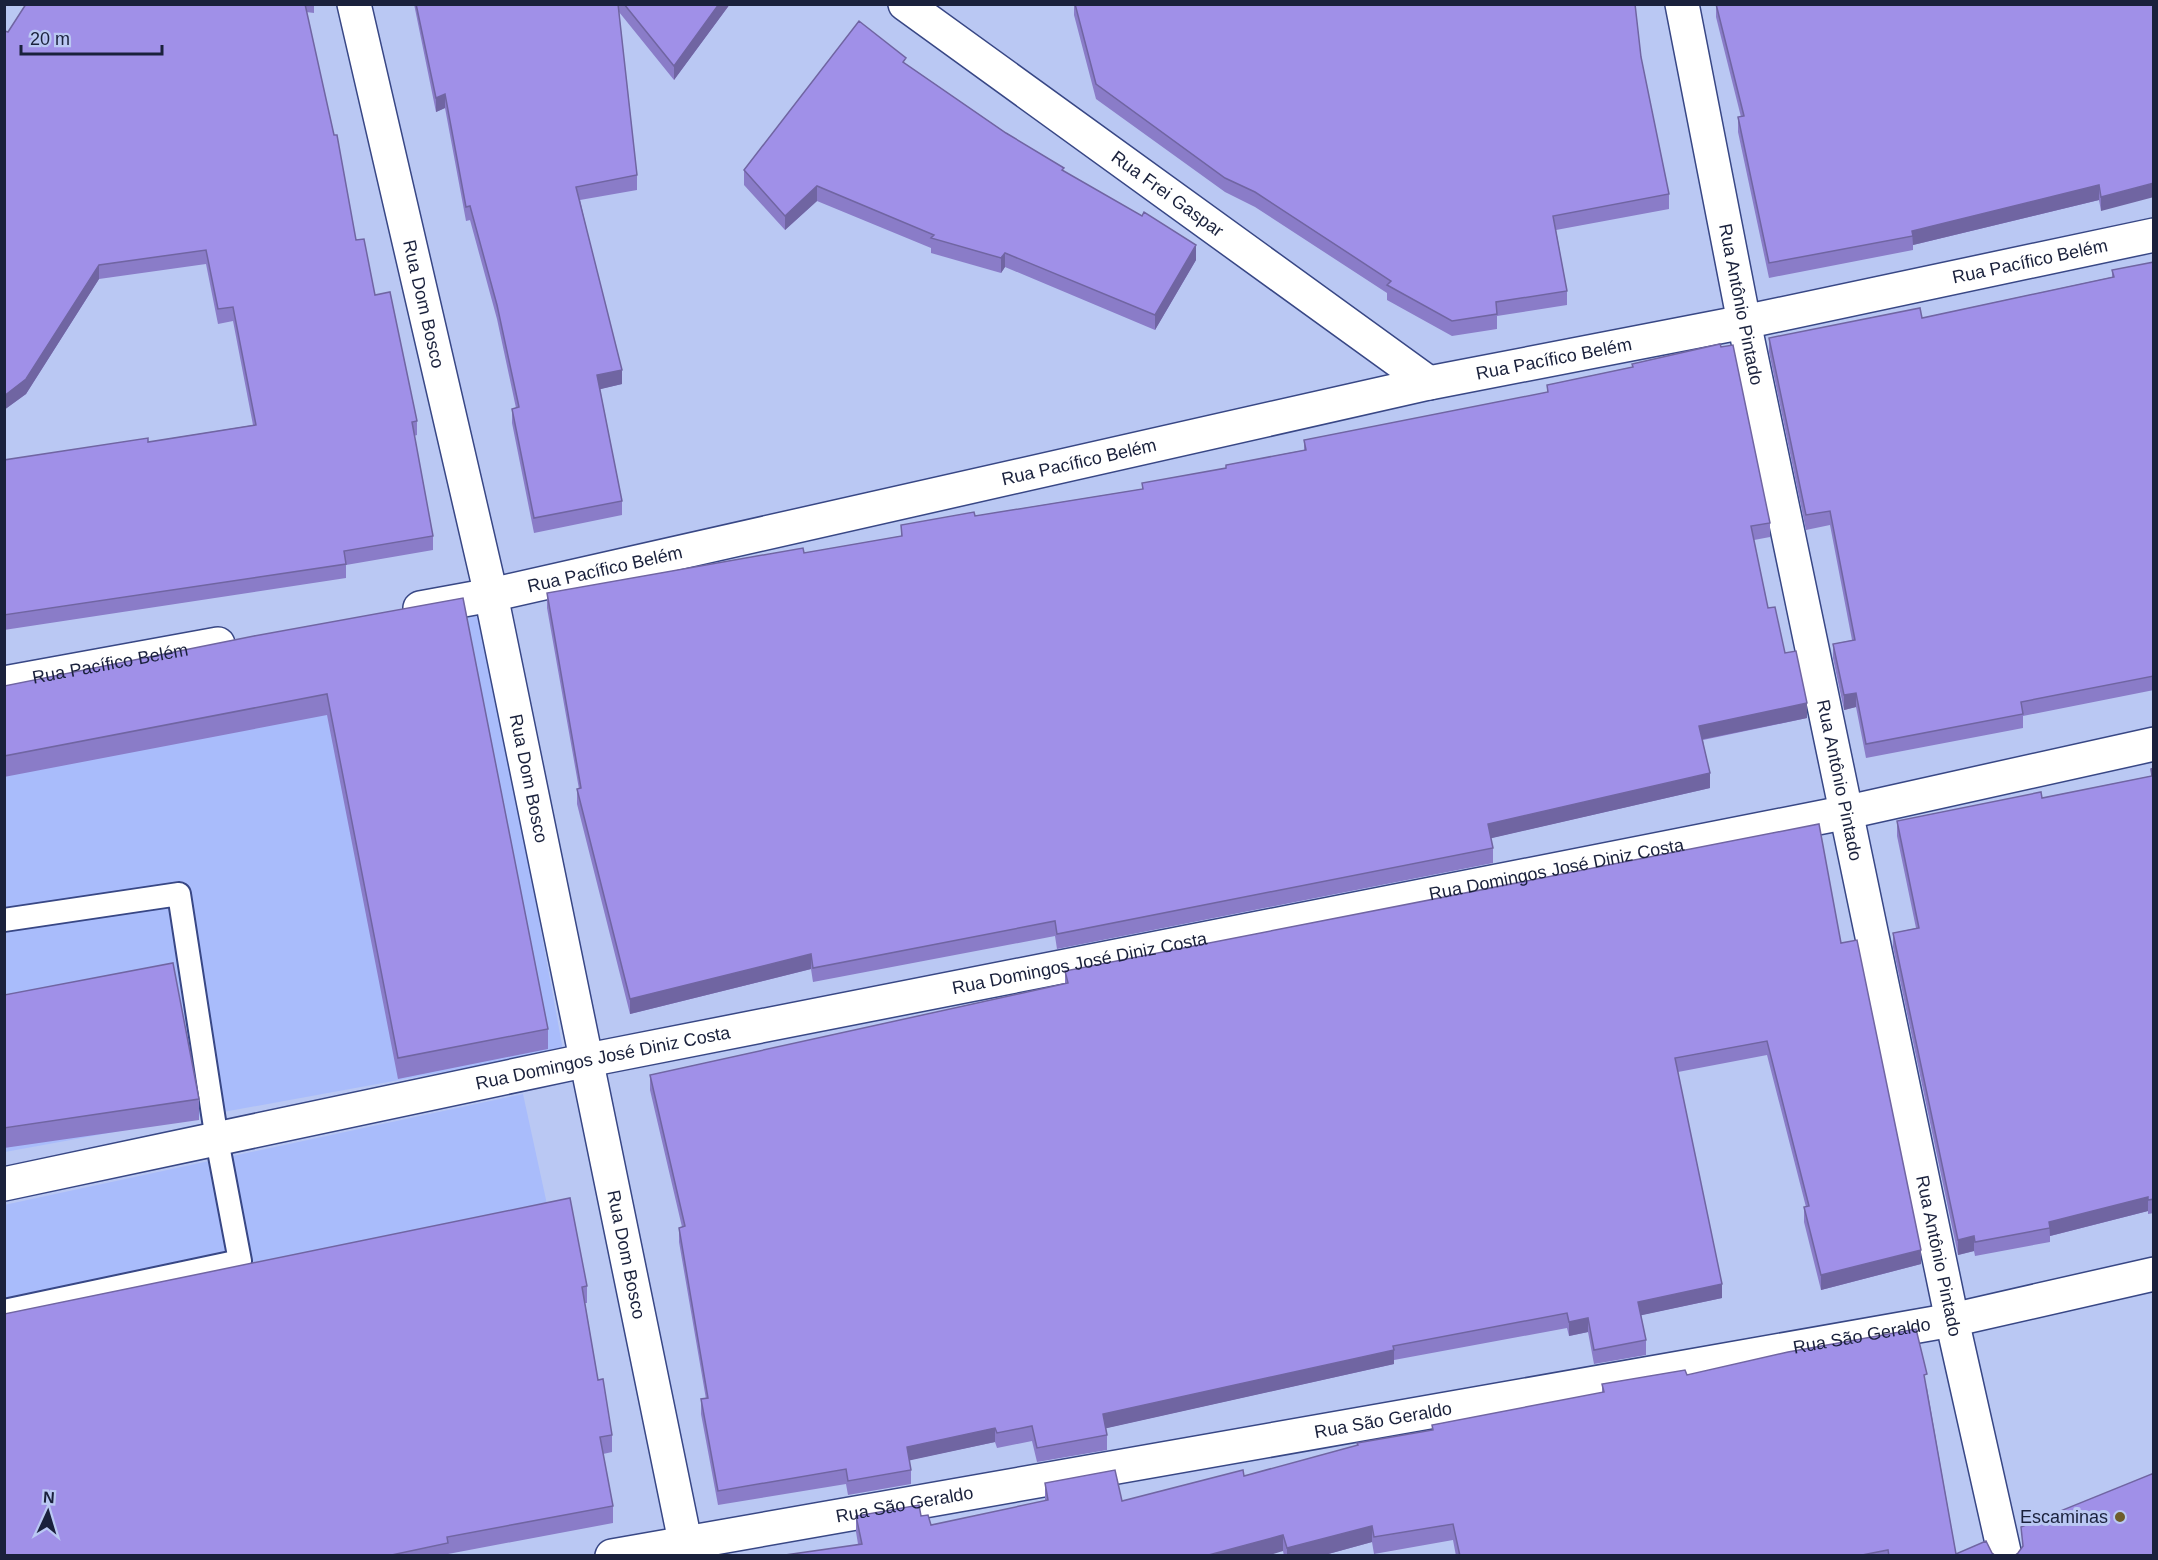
<svg xmlns="http://www.w3.org/2000/svg" width="2158" height="1560" viewBox="0 0 2158 1560" font-family="Arial,sans-serif">
	<style>
		.built { fill: #a9bcfb }
		.lines { fill: none; stroke-linecap: round; stroke-linejoin: round }
		.service-casing { stroke: #384785; stroke-width: 26 }
		.minor-casing { stroke: #384785; stroke-width: 36 }
		.service { stroke: #fff; stroke-width: 22 }
		.minor { stroke: #fff; stroke-width: 33 }
		.wall { fill: #8a7cc8 }
		.shaded-wall { fill: #7065a2 }
		.building { fill: #a090e8; stroke: #7065a2; stroke-width: 1.5 }
		.poi-dot { fill: #6e5d2b; stroke: #bac8f3; stroke-width: 2 }
		.labels { text-anchor: middle; stroke-width: 6; stroke-linejoin: round; paint-order: stroke }
		.street-label { font-size: 18px; fill: #1a213c; stroke: #bac8f3 }
		.poi-label { font-size: 18px; fill: #1a213c; stroke: #bac8f3; text-anchor: end }
	</style>
	<rect width="100%" height="100%" fill="#bac8f3"/>
	<path class="built" d="M 483,615 L 563,1050 L 5,1152 L 5,701 Z
		M 523,1094 L 570,1310 L 5,1430 L 4,1205 Z"/>
	<g class="lines">
		<g class="service-casing">
			<path id="service" d="M 4,920 L 179,894 L 217,1140 L 240,1261 L 4,1311"/>
		</g>
		<g class="minor-casing">
			<g id="minor">
				<path id="s1" d="M 354,4 L 491,595 L 688,1556"/>
				<path id="s2" d="M 905,4 L 1429,383"/>
				<path id="s3" d="M 1682,4 L 1744,322 L 1952,1320 L 2005,1556"/>
				<path id="s4" d="M 420,608 L 491,595 L 1429,383 L 1744,322 L 2154,235"/>
				<path id="s5" d="M 4,683 L 218,644"/>
				<path id="s6" d="M 4,1184 L 588,1060 L 1848,812 L 2154,744"/>
				<path id="s7" d="M 612,1556 L 1952,1320 L 2154,1274"/>
			</g>
		</g>
		<use href="#service" class="service"/>
		<use href="#minor" class="minor"/>
	</g>
	<path class="wall" d="M 26,4 L 314,4 L 314,13 L 306,12 L 356,240 L 417,421 L 417,435 L 414,436 L 433,536 L 433,550 L 346,565 L 346,578 L 4,630 L 4,460 L 148,442 L 253,425 L 233,321 L 218,324 L 206,264 L 99,279 L 26,394 L 4,410 L 4,32 L 8,32 Z
		M 414,4 L 730,4 L 674,80 L 619,12 L 637,175 L 637,190 L 580,200 L 622,384 L 600,389 L 622,501 L 622,515 L 534,533 L 512,423 L 512,409 L 516,408 L 497,319 L 470,220 L 466,221 L 445,108 L 436,112 Z
		M 1074,4 L 1635,4 L 1641,57 L 1669,194 L 1669,209 L 1556,230 L 1567,291 L 1567,305 L 1497,316 L 1497,329 L 1452,336 L 1387,300 L 1387,293 L 1255,207 L 1225,192 L 1096,99 L 1074,15 Z
		M 1716,4 L 2154,4 L 2101,211 L 2099,200 L 1913,245 L 1913,250 L 1769,278 L 1738,132 L 1738,117 L 1741,117 L 1716,17 Z
		M 906,64 L 1006,133 L 1196,260 L 1155,330 L 1005,267 L 1001,273 L 931,253 L 931,248 L 817,201 L 785,230 L 744,185 L 744,170 Z
		M 2154,262 L 2154,690 L 2023,716 L 2023,728 L 1866,758 L 1856,707 L 1844,710 L 1833,658 L 1833,644 L 1852,640 L 1830,525 L 1806,530 L 1769,352 L 1769,338 L 1922,318 L 2112,277 L 2112,270 Z
		M 1632,364 L 1770,523 L 1770,537 L 1754,540 L 1768,608 L 1785,653 L 1807,718 L 1703,740 L 1710,788 L 1491,838 L 1493,848 L 1493,863 L 1057,949 L 1055,936 L 813,982 L 811,969 L 630,1014 L 577,804 L 577,789 L 579,789 L 547,608 L 547,593 L 804,553 L 901,536 L 901,525 L 975,516 L 1142,489 L 1142,483 L 1226,469 L 1226,465 L 1304,450 L 1304,440 L 1547,393 L 1547,385 L 1632,367 Z
		M 463,598 L 548,1029 L 548,1049 L 398,1079 L 327,715 L 4,777 L 4,686 Z
		M 2154,768 L 2154,1213 L 2148,1214 L 2148,1211 L 2050,1236 L 2050,1242 L 1975,1256 L 1974,1251 L 1958,1255 L 1893,947 L 1893,933 L 1916,928 L 1897,836 L 1897,821 L 2042,798 L 2151,776 L 2151,769 Z
		M 1841,943 L 1921,1264 L 1821,1290 L 1804,1222 L 1804,1207 L 1806,1207 L 1767,1055 L 1678,1072 L 1722,1298 L 1641,1315 L 1646,1340 L 1646,1355 L 1594,1364 L 1588,1332 L 1569,1336 L 1567,1328 L 1394,1360 L 1394,1364 L 1106,1428 L 1107,1435 L 1107,1450 L 1037,1462 L 1032,1441 L 997,1448 L 995,1442 L 909,1460 L 911,1470 L 911,1484 L 848,1495 L 846,1484 L 718,1505 L 701,1414 L 701,1399 L 706,1399 L 679,1242 L 679,1228 L 682,1227 L 650,1090 L 650,1075 L 1065,984 L 1065,971 Z
		M 4,995 L 199,1099 L 199,1120 L 4,1148 Z
		M 587,1286 L 587,1303 L 585,1303 L 598,1380 L 612,1435 L 612,1452 L 603,1454 L 613,1506 L 613,1523 L 448,1554 L 448,1556 L 4,1556 L 4,1314 Z
		M 1687,1375 L 1927,1388 L 1956,1554 L 1992,1553 L 1996,1556 L 1456,1556 L 1453,1540 L 1374,1554 L 1372,1542 L 1321,1556 L 1284,1556 L 1283,1551 L 858,1544 L 856,1532 L 856,1516 L 921,1516 L 931,1525 L 1045,1501 L 1045,1483 L 1122,1501 L 1244,1476 L 1432,1430 L 1432,1425 L 1602,1393 L 1602,1384 Z"/>
	<path class="shaded-wall" d="M 719,4 L 730,4 L 674,80 L 674,66 Z
		M 445,94 L 445,108 L 436,112 L 436,98 Z
		M 2154,183 L 2154,197 L 2101,211 L 2101,197 Z
		M 2099,185 L 2099,200 L 1913,245 L 1912,231 Z
		M 817,186 L 817,201 L 785,230 L 785,216 Z
		M 1196,245 L 1196,260 L 1155,330 L 1155,315 Z
		M 1005,253 L 1005,267 L 1001,273 L 1001,258 Z
		M 99,265 L 99,279 L 26,394 L 4,410 L 4,396 Z
		M 622,370 L 622,384 L 597,390 L 597,375 Z
		M 1856,693 L 1856,707 L 1844,710 L 1844,695 Z
		M 1807,703 L 1807,718 L 1699,740 L 1699,726 Z
		M 1710,773 L 1710,788 L 1488,839 L 1488,824 Z
		M 811,954 L 811,969 L 630,1014 L 630,999 Z
		M 2148,1197 L 2148,1211 L 2050,1236 L 2049,1222 Z
		M 1974,1236 L 1974,1251 L 1958,1255 L 1958,1240 Z
		M 1921,1250 L 1921,1264 L 1821,1290 L 1821,1275 Z
		M 1722,1284 L 1722,1298 L 1638,1316 L 1638,1302 Z
		M 1588,1318 L 1588,1332 L 1569,1336 L 1569,1322 Z
		M 1394,1350 L 1394,1364 L 1103,1429 L 1103,1414 Z
		M 995,1428 L 995,1442 L 907,1461 L 907,1447 Z
		M 1372,1526 L 1372,1542 L 1321,1556 L 1287,1556 L 1287,1548 Z
		M 1283,1535 L 1283,1551 L 1267,1556 L 1205,1556 Z"/>
	<path class="building" d="M 26,4 L 305,4 L 334,135 L 337,135 L 356,240 L 364,239 L 375,295 L 390,292 L 417,421 L 412,422 L 433,536 L 344,551 L 346,564 L 4,615 L 4,460 L 148,438 L 148,442 L 256,425 L 233,307 L 218,309 L 206,250 L 99,265 L 26,379 L 4,396 L 4,32 L 5,31 L 8,32 Z
		M 416,4 L 618,4 L 637,175 L 576,187 L 622,370 L 597,375 L 622,501 L 534,518 L 512,409 L 519,407 L 497,305 L 470,206 L 466,207 L 445,94 L 436,98 Z
		M 624,4 L 719,4 L 674,66 Z
		M 1075,4 L 1635,4 L 1641,57 L 1669,194 L 1553,216 L 1567,291 L 1496,302 L 1497,314 L 1452,321 L 1387,285 L 1391,281 L 1255,192 L 1225,178 L 1096,84 Z
		M 1716,4 L 2154,4 L 2154,183 L 2101,197 L 2099,185 L 1912,231 L 1913,236 L 1769,263 L 1738,117 L 1744,116 Z
		M 859,21 L 906,58 L 903,62 L 1006,133 L 1064,168 L 1062,170 L 1142,216 L 1144,212 L 1196,245 L 1155,315 L 1005,253 L 1001,258 L 931,238 L 934,235 L 817,186 L 785,216 L 744,170 Z
		M 2154,262 L 2154,676 L 2021,702 L 2023,714 L 1866,744 L 1856,693 L 1844,695 L 1833,644 L 1855,640 L 1830,511 L 1806,515 L 1769,338 L 1920,308 L 1922,318 L 2114,277 L 2112,270 Z
		M 1720,344 L 1721,347 L 1733,345 L 1770,523 L 1751,526 L 1768,608 L 1775,607 L 1785,653 L 1796,651 L 1807,703 L 1699,726 L 1710,773 L 1488,824 L 1493,848 L 1057,934 L 1055,921 L 813,968 L 811,954 L 630,999 L 577,789 L 581,788 L 547,593 L 803,548 L 804,553 L 902,536 L 901,525 L 974,512 L 975,516 L 1143,489 L 1142,483 L 1226,468 L 1226,465 L 1306,450 L 1304,440 L 1548,392 L 1547,385 L 1633,367 L 1632,364 Z
		M 463,598 L 548,1029 L 398,1058 L 327,694 L 4,756 L 4,686 L 254,636 Z
		M 2154,768 L 2154,1199 L 2148,1200 L 2148,1197 L 2049,1222 L 2050,1228 L 1975,1242 L 1974,1236 L 1958,1240 L 1893,933 L 1919,928 L 1897,821 L 2041,792 L 2042,798 L 2152,776 L 2151,769 Z
		M 1819,824 L 1841,943 L 1857,940 L 1921,1250 L 1821,1275 L 1804,1207 L 1809,1206 L 1767,1041 L 1675,1058 L 1722,1284 L 1638,1302 L 1646,1340 L 1594,1350 L 1588,1318 L 1569,1322 L 1567,1313 L 1393,1346 L 1394,1350 L 1103,1414 L 1107,1435 L 1037,1448 L 1032,1426 L 997,1433 L 995,1428 L 907,1447 L 911,1470 L 848,1481 L 846,1469 L 718,1491 L 701,1399 L 708,1398 L 679,1228 L 685,1226 L 650,1075 L 1068,983 L 1065,971 Z
		M 173,963 L 199,1099 L 4,1128 L 4,995 Z
		M 570,1198 L 587,1286 L 582,1287 L 598,1380 L 603,1379 L 612,1435 L 600,1437 L 613,1506 L 447,1537 L 448,1543 L 387,1556 L 4,1556 L 4,1314 Z
		M 1916,1329 L 1927,1374 L 1924,1375 L 1956,1554 L 1986,1541 L 1992,1553 L 1996,1556 L 1889,1556 L 1888,1550 L 1857,1556 L 1460,1556 L 1453,1524 L 1374,1537 L 1372,1526 L 1287,1548 L 1283,1535 L 1205,1556 L 778,1556 L 862,1544 L 856,1516 L 919,1505 L 921,1516 L 928,1515 L 931,1525 L 1048,1500 L 1045,1483 L 1115,1470 L 1122,1501 L 1243,1470 L 1244,1476 L 1358,1445 L 1357,1443 L 1433,1430 L 1432,1425 L 1604,1392 L 1602,1384 L 1685,1370 L 1687,1375 L 1788,1352 Z
		M 2154,1473 L 2154,1556 L 2014,1556 L 2018,1553 L 2023,1546 L 2021,1527 Z"/>
	<circle class="poi-dot" cx="2120" cy="1517" r="6"/>
	<g class="labels">
		<g class="street-label">
			<text dy="6" stroke="none"><textPath href="#s2" startOffset="324">Rua Frei Gaspar</textPath></text>
			<text dy="6" stroke="none"><textPath href="#s4" startOffset="1647">Rua Pacífico Belém</textPath></text>
			<text dy="6" stroke="none"><textPath href="#s1" startOffset="308">Rua Dom Bosco</textPath></text>
			<text dy="6" stroke="none"><textPath href="#s3" startOffset="306">Rua Antônio Pintado</textPath></text>
			<text dy="6" stroke="none"><textPath href="#s4" startOffset="1161">Rua Pacífico Belém</textPath></text>
			<text dy="6" stroke="none"><textPath href="#s4" startOffset="675">Rua Pacífico Belém</textPath></text>
			<text dy="6" stroke="none"><textPath href="#s4" startOffset="189">Rua Pacífico Belém</textPath></text>
			<text dy="6" stroke="none"><textPath href="#s5" startOffset="108">Rua Pacífico Belém</textPath></text>
			<text dy="6" stroke="none"><textPath href="#s1" startOffset="794">Rua Dom Bosco</textPath></text>
			<text dy="6" stroke="none"><textPath href="#s3" startOffset="792">Rua Antônio Pintado</textPath></text>
			<text dy="6" stroke="none"><textPath href="#s6" startOffset="1584">Rua Domingos José Diniz Costa</textPath></text>
			<text dy="6" stroke="none"><textPath href="#s6" startOffset="1098">Rua Domingos José Diniz Costa</textPath></text>
			<text dy="6" stroke="none"><textPath href="#s6" startOffset="612">Rua Domingos José Diniz Costa</textPath></text>
			<text dy="6" stroke="none"><textPath href="#s1" startOffset="1280">Rua Dom Bosco</textPath></text>
			<text dy="6" stroke="none"><textPath href="#s3" startOffset="1278">Rua Antônio Pintado</textPath></text>
			<text dy="6" stroke="none"><textPath href="#s7" startOffset="1269">Rua São Geraldo</textPath></text>
			<text dy="6" stroke="none"><textPath href="#s7" startOffset="783">Rua São Geraldo</textPath></text>
			<text dy="6" stroke="none"><textPath href="#s7" startOffset="297">Rua São Geraldo</textPath></text>
		</g>
		<g class="poi-label">
			<text x="2108" y="1523">Escaminas</text>
		</g>
	</g>
	<rect width="2158" height="1560" fill="none" stroke="#1a213c" stroke-width="12"/>
	<g transform="translate(48 1512) rotate(4)" stroke="#bac8f3" stroke-width="4.5" paint-order="stroke">
	<path d="M0-4.5L10 22L0 15L-10 22Z" fill="#1a213c"/>
	<text y="-9" font-size="16" font-weight="bold" text-anchor="middle" fill="#1a213c">N</text>
	</g>
	<path d="M21 45v9h141v-9" fill="none" stroke="#1a213c" stroke-width="3"/>
	<text x="30" y="45" font-size="18" fill="#1a213c" stroke="#bac8f3" stroke-width="4.5" paint-order="stroke">20 m</text>
</svg>
